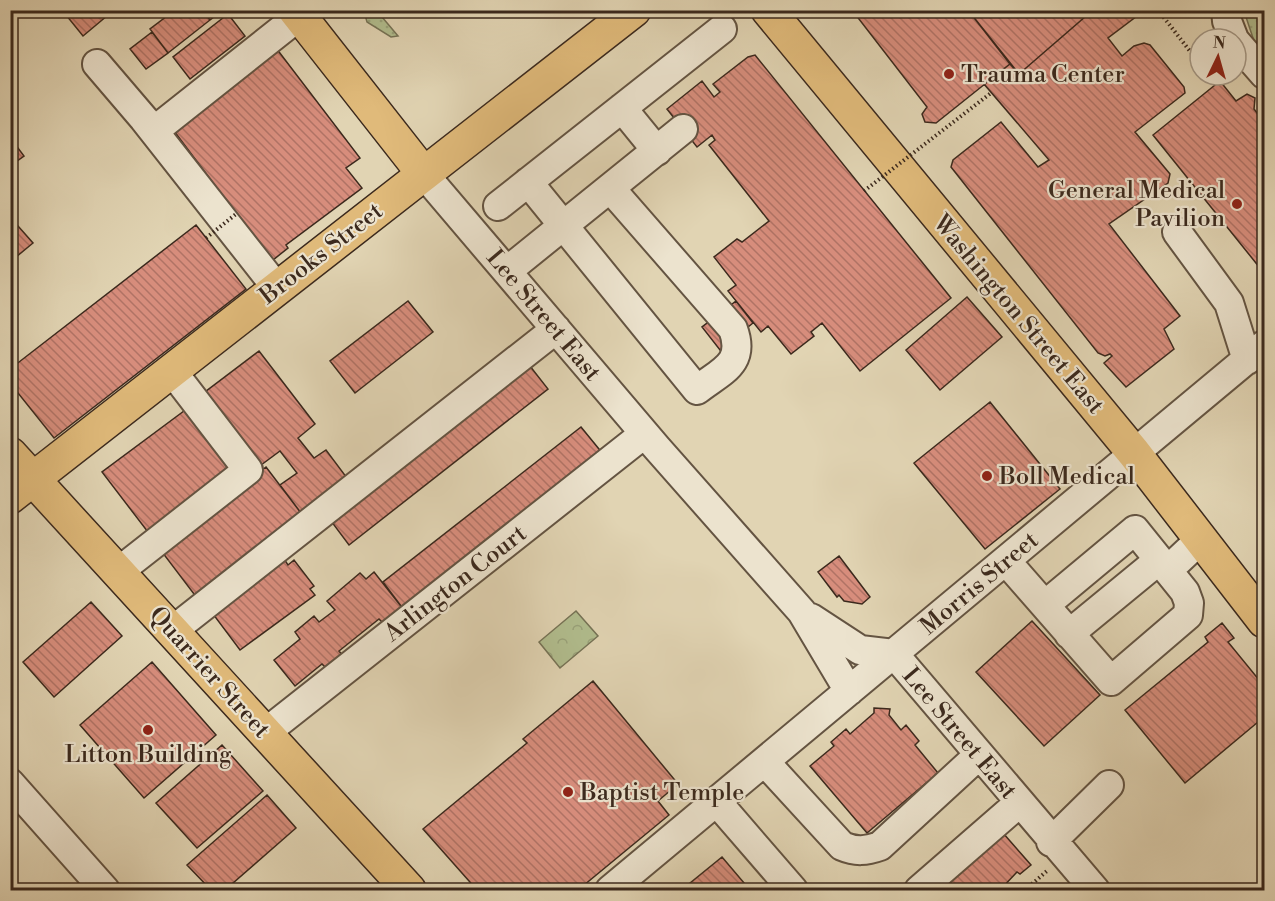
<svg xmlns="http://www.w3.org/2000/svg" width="1275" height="901" viewBox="0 0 1275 901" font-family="'Libre Bodoni',serif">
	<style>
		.grass { fill: url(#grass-dots); stroke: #767356; stroke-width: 1.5 }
		.forest { fill: url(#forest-crowns); stroke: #767356; stroke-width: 1.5 }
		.building { fill: url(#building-back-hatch); stroke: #3b291d; stroke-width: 1.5 }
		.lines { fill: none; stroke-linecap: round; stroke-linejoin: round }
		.minor-casing { stroke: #645442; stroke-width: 32 }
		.major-casing { stroke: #3b291d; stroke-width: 36 }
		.path { stroke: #3b291d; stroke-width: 4; stroke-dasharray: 1.5 3; stroke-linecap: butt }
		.minor { stroke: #ece3ce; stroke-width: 28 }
		.major { stroke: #e0ba7a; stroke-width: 33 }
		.path-bridge { stroke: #3b291d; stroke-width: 4; stroke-dasharray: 1.5 3; stroke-linecap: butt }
		.poi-dot { fill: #8f2418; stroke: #ece3ce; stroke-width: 2 }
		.labels { text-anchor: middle; stroke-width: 4.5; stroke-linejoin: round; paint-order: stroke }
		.poi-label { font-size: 24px; fill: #3b291d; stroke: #ece3ce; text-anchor: start }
		.street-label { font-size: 24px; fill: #3b291d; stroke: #ece3ce }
	</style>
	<defs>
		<pattern id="grass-dots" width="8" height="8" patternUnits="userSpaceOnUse" patternTransform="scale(1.5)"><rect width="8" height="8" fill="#b1bd8e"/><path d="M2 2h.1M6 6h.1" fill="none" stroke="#99a27a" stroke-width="1.8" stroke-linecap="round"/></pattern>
		<pattern id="forest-crowns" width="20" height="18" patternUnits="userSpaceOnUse" patternTransform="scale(1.5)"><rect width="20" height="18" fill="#b1bd8e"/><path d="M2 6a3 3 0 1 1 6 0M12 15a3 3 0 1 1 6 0" fill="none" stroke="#99a27a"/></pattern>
		<pattern id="building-back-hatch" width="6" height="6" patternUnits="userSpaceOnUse" patternTransform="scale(1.5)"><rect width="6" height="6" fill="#d78d7c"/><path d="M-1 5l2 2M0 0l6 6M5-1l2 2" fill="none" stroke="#b07365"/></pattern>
	</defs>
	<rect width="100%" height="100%" fill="#e1d4b3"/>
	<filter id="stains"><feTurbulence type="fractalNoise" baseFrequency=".00333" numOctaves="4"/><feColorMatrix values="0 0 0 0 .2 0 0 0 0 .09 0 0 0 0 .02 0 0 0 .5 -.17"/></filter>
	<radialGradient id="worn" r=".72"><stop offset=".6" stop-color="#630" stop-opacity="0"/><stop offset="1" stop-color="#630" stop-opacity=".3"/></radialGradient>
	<path class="grass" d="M 364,11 L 377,11 L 398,36 L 391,37 L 367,22 Z
		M 1244,11 L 1250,11 L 1264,23 L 1264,60 L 1258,53 Z"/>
	<path class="forest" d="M 576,611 L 598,636 L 560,668 L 539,642 Z"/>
	<path class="building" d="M 62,10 L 114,10 L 83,36 Z
		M 175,10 L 202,10 L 210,20 L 168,53 L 150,29 Z
		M 202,10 L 223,10 L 210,20 Z
		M 852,10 L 968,10 L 1010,64 L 936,123 L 925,122 L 922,114 L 927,107 Z
		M 968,10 L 1093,10 L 1019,74 Z
		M 1093,10 L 1145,10 L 1108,38 L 1122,56 L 1134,46 L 1144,43 L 1150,45 L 1184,87 L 1185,93 L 1135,132 L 1170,174 L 1168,183 L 1109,224 L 1180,316 L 1164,329 L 1174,349 L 1126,387 L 1104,363 L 1112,356 L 1110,354 L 1105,356 L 1098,353 L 951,167 L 953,160 L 1001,122 L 1038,167 L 1049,160 L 984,84 L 1010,64 L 1019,74 Z
		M 228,14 L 245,36 L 190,79 L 173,57 Z
		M 152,32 L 168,53 L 146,69 L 130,49 Z
		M 273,44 L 360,158 L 346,168 L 362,188 L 286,245 L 288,248 L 268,264 L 252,235 L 171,127 Z
		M 755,55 L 951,298 L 860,371 L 822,323 L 811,332 L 814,336 L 791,354 L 768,326 L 761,332 L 728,291 L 736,285 L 714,257 L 737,239 L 742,242 L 769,221 L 709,145 L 715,140 L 712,135 L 697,147 L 667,109 L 702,81 L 714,97 L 720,92 L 713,84 L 748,57 Z
		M 1220,81 L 1236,101 L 1247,94 L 1255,98 L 1254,109 L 1264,122 L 1264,273 L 1153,135 Z
		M 12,140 L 24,156 L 10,166 L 10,142 Z
		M 10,217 L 33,243 L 10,262 Z
		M 196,225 L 246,289 L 54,438 L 10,383 L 10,369 Z
		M 967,297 L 1002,337 L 940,390 L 906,350 Z
		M 408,301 L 433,332 L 355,393 L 330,361 Z
		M 736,301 L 753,323 L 720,350 L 702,327 Z
		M 259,351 L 315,424 L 298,438 L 314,458 L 326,450 L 350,482 L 304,517 L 280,485 L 297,473 L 280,451 L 257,468 L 201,395 Z
		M 526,361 L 548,389 L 349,545 L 328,517 Z
		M 990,402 L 1060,489 L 985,549 L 914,463 Z
		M 188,408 L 236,472 L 151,536 L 102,472 Z
		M 581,427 L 603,454 L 404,610 L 383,582 Z
		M 266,467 L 304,517 L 197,598 L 159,548 Z
		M 282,556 L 288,565 L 294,560 L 314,586 L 310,589 L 315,595 L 240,650 L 210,610 Z
		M 839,556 L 870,597 L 862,604 L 844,601 L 839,595 L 837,597 L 818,572 Z
		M 374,572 L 404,610 L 385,625 L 379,619 L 339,651 L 345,658 L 329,671 L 322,664 L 295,686 L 274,660 L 300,639 L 295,632 L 314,616 L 319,622 L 335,610 L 327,601 L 360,573 L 366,579 Z
		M 91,602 L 122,636 L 54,697 L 23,662 Z
		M 1032,621 L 1100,695 L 1044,746 L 976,672 Z
		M 1222,623 L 1234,638 L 1228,642 L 1264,686 L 1264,717 L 1185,783 L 1125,710 L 1208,642 L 1205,637 Z
		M 152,662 L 216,735 L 144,798 L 80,725 Z
		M 593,681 L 678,784 L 658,801 L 669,815 L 578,890 L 477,890 L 423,829 L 527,743 L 523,739 Z
		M 874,708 L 890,709 L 889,715 L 901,730 L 906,725 L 919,741 L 915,745 L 938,773 L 867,833 L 810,766 L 834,746 L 831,742 L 846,729 L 850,734 L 874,713 Z
		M 222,745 L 263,791 L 197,848 L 156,803 Z
		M 267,795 L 296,828 L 225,890 L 211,890 L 187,865 Z
		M 1003,833 L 1031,865 L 1020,874 L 1017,872 L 1000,890 L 937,890 Z
		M 722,857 L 750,890 L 687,890 L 684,888 Z"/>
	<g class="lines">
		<g class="minor-casing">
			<path id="minor" d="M 1226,10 L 1227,21 L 1234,39
				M 1236,42 L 1264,74
				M 97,64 L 144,119 L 277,288
				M 622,108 L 657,151
				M 154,131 L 299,16
				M 423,173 L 657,448 L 802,612 L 849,691
				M 528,182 L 697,390 C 721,371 746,364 733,329 L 610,188
				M 498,206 L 722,29
				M 1177,232 L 1229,303 L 1247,360
				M 507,271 L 683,129
				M 1006,561 L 1111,681 L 1188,615 L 1189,603 L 1185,592 L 1135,530 L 1045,605
				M 1168,570 L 1201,539
				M 118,572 L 248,470 L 172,371
				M 811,618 L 860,650 L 894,654 L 1095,890
				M 172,631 L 556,329
				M 1069,634 L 1159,560
				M 265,733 L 644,434
				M 765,762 L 842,846 C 856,852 866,851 880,846 L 979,755
				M 10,783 L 105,890
				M 717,802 L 793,890
				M 1051,842 L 1109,785
				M 610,890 L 1264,345
				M 919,890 L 1019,803"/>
		</g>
		<g class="major-casing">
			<path id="major" d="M 295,10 L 423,173
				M 768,10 L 1134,453 L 1264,621
				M 10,454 L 409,890
				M 10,497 L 634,10"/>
		</g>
		<path class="path" d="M 1158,10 L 1200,64
			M 1209,75 L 1216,84
			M 1025,890 L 1047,871"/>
		<use href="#minor" class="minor"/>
		<use href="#major" class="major"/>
		<path class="path-bridge" d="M 864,191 L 991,93
			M 206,238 L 236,214"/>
	</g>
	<g class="poi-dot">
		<circle cx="949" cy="74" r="6"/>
		<circle cx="1237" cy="204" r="6"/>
		<circle cx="987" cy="476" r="6"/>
		<circle cx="148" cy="730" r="6"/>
		<circle cx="568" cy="792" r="6"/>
	</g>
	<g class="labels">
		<g class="poi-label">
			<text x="961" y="82">Trauma Center</text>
			<text x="1225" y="198" text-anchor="end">General Medical<tspan x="1225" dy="28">Pavilion</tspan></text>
			<text x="999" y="484">Boll Medical</text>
			<text x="148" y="762" text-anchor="middle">Litton Building</text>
			<text x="580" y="800">Baptist Temple</text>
		</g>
		<g class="street-label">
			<text transform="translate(321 253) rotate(-38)" y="8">Brooks Street</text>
			<text transform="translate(1019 314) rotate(50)" y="8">Washington Street East</text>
			<text transform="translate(544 315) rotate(50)" y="8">Lee Street East</text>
			<text transform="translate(455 583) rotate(-38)" y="8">Arlington Court</text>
			<text transform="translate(979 583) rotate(-40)" y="8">Morris Street</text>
			<text transform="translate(210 672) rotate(48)" y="8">Quarrier Street</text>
			<text transform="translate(960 733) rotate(50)" y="8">Lee Street East</text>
		</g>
	</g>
	<rect width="1275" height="901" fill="none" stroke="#e1d4b3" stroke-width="36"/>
	<rect x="12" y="12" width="1251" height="877" fill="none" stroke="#3b291d" stroke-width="3"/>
	<rect x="18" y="18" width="1239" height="865" fill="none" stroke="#3b291d" stroke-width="1.5"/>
	<g transform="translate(1218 57) rotate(5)"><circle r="28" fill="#ece3ce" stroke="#a59987" stroke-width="1.5"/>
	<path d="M0-4.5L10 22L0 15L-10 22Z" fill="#8f2418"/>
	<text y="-9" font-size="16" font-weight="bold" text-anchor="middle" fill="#3b291d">N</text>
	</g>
	<rect width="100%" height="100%" filter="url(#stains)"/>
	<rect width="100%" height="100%" fill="url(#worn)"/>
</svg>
